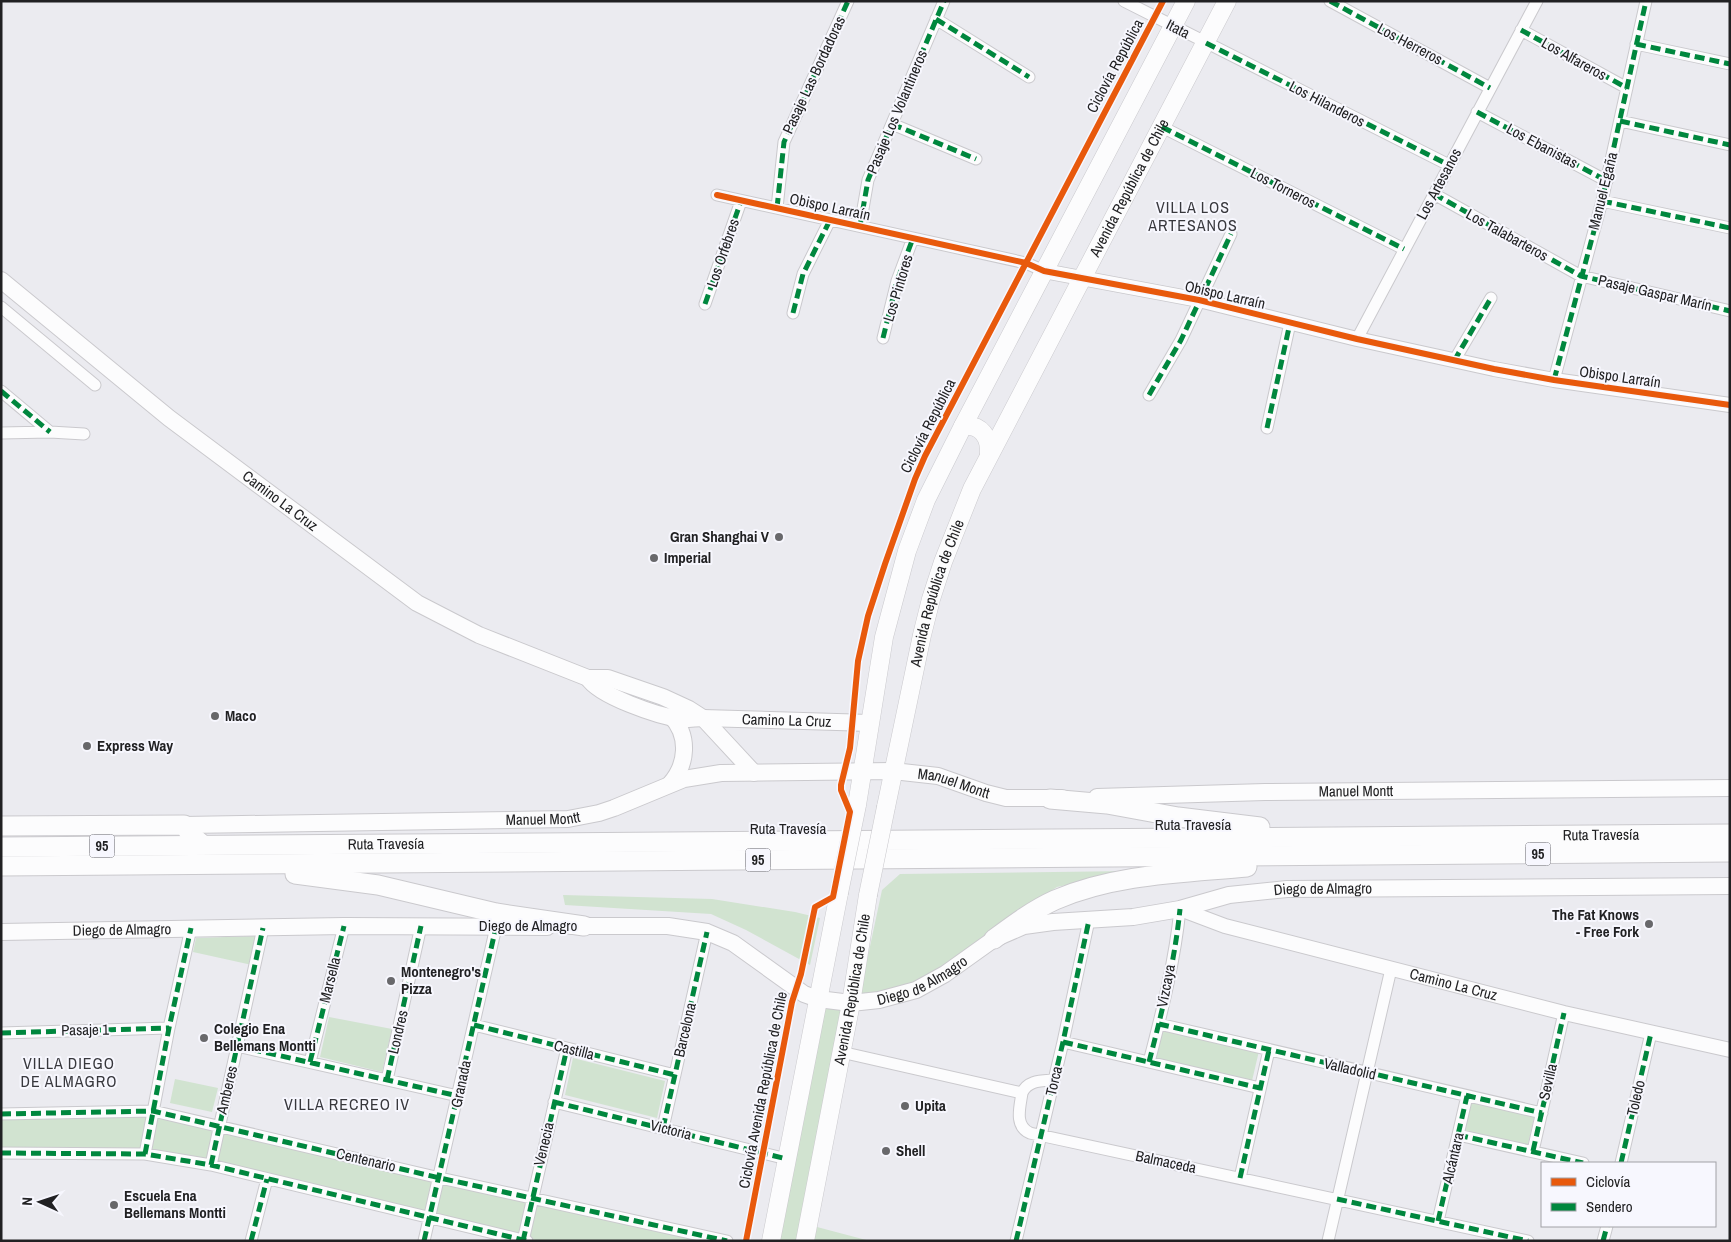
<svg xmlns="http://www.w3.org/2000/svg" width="1731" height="1242" viewBox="0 0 1731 1242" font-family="'Archivo Narrow',sans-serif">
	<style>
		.green { fill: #d1e3d0 }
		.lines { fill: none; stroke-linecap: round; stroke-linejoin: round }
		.minor-casing { stroke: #cac9cd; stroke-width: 13 }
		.tertiary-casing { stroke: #cac9cd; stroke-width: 16 }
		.secondary-casing { stroke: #cac9cd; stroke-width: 18 }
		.primary-casing { stroke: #cac9cd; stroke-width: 19 }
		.trunk-casing { stroke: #cac9cd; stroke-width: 21 }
		.minor { stroke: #fcfcfd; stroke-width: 11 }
		.tertiary { stroke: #fcfcfd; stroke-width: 14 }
		.secondary { stroke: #fcfcfd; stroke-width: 16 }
		.primary { stroke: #fcfcfd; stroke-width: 18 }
		.trunk { stroke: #fcfcfd; stroke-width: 19 }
		.primary-bridge-casing { stroke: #cac9cd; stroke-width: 19; stroke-linecap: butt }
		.primary-bridge { stroke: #fcfcfd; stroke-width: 18 }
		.quiet { stroke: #00873e; stroke-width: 5; stroke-dasharray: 10 5; stroke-linecap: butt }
		.cycleway-casing { stroke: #f7f7fe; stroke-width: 9 }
		.cycleway { stroke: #e8590c; stroke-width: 6 }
		.poi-dot { fill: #68686b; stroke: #f7f7fe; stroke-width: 2 }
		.labels { text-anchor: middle; stroke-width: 4; stroke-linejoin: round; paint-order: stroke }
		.shield { fill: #f7f7fe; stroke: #616165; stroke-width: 1 }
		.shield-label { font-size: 14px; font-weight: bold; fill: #212123 }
		.street-label { font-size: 15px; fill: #212123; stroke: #f7f7fe }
		.poi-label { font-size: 15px; font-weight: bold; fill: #212123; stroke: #f7f7fe; text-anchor: start }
		.neighbourhood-label { font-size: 16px; letter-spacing: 1px; fill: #38383d; stroke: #f7f7fe }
	</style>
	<rect width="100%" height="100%" fill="#ebebf0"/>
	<path class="green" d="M 1131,871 L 1057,887 L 1018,912 L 955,960 L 886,997 L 859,998 L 882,890 L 900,874 Z
		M 563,895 L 712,899 L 795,912 L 820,918 L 810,965 L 746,930 L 711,914 L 565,905 Z
		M 258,936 L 252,965 L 193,952 L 196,938 Z
		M 824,1006 L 845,1009 L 799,1241 L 779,1241 Z
		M 329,1017 L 392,1029 L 382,1072 L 320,1057 Z
		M 1163,1029 L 1259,1051 L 1251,1085 L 1155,1061 Z
		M 573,1058 L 665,1081 L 657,1118 L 565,1095 Z
		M 175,1079 L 218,1088 L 212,1112 L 170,1103 Z
		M 1472,1099 L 1535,1113 L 1527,1149 L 1464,1133 Z
		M 153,1114 L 716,1241 L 540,1241 L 211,1163 L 1,1150 L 1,1117 Z
		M 817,1227 L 870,1241 L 814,1241 Z"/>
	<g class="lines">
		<g class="minor-casing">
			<path id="minor" d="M 1124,1 L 1449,165
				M 1330,1 L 1490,88
				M 936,19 L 1029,77
				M 1521,30 L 1627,88
				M 1636,44 L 1730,64
				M 1477,112 L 1607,181
				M 1620,121 L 1730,145
				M 892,124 L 976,159
				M 1162,127 L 1404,249
				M 1434,194 L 1581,276 L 1730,311
				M 717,195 L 1026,263 L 1044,271
				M 1602,201 L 1730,228
				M 777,208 L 784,142 L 848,1
				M 860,226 L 868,180 L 944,1
				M 705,304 L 741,201
				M 1,307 L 95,385
				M 793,313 L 803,274 L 830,220
				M 883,338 L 897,281 L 913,238
				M 1357,339 L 1537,1
				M 1454,361 L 1491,298
				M 1554,380 L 1602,201 L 1646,1
				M 1,391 L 50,432
				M 1149,395 L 1181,340 L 1231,234
				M 1267,428 L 1290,323
				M 1,433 L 50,432 L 84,434
				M 1159,1024 L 1542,1113
				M 474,1025 L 675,1075
				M 1,1033 L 169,1028
				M 1063,1042 L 1260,1088
				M 237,1046 L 458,1096
				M 841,1052 L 1022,1093 C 1020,1107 1014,1126 1030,1133 L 1528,1241
				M 310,1062 L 344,926
				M 1149,1062 C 1162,1012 1175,960 1180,909
				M 387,1080 L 421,926
				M 1022,1093 C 1028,1080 1041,1081 1054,1080
				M 554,1102 L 787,1159
				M 1,1114 L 153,1111 L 440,1178 L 727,1241
				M 663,1128 L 707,932
				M 1458,1135 L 1583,1163
				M 1533,1151 L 1564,1013
				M 1,1153 L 145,1154 L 211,1165 L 527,1241
				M 145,1154 L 169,1028 L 191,928
				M 1621,1163 L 1651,1033
				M 211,1165 L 263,928
				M 1240,1178 L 1269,1050
				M 1438,1221 L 1467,1096
				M 251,1241 L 267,1179
				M 424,1241 L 496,927
				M 523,1241 L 567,1048
				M 1016,1241 L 1063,1042 L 1089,920
				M 1328,1241 L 1391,969
				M 1603,1241 L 1607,1226"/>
		</g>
		<g class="tertiary-casing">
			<g id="tertiary">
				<path d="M 1044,271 L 1199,300 L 1357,339 L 1494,369 L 1554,380 L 1730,405"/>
				<path id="s1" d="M 1180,909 L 1225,926 L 1564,1013 L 1730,1050"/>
			</g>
		</g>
		<g class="secondary-casing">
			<g id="secondary">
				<path id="s2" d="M 1,280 L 169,418 L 417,603 L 479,635 L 588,678 L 608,678 L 663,697 L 689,709 L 703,718 L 754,773"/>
				<path id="s3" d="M 588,678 C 599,696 658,716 680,719 C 687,720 696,718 703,718 L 870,723"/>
				<path d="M 670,784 C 687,765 690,736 671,716"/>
				<path id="s4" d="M 1097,797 L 1265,792 L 1730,788"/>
				<path id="s5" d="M 184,825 L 568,819 L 599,813 L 614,808 L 684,779 L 721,773 L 893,771 L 938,776 L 986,793 L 1006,798 L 1062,798"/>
				<path id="s6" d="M 571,926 L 668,926 L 707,932 L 733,943 L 804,994 L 818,999 L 851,1003 L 879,1000 L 916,990 L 945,974 L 994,939 L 1024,926 L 1053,922 L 1133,917 L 1180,909 L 1229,895 L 1287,889 L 1730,886"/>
				<path id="s7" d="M 1,932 L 344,926 L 547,927"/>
			</g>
		</g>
		<g class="primary-casing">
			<g id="primary">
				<path d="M 963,426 C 981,424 990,437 989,454"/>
				<path d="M 857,805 L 884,637 L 907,551 L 926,500 L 963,426 L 1186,1"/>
				<path id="s8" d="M 886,807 L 922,635 L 931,599 L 943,562 L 972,489 L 1227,1"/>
				<path d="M 771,1241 L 839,893"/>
				<path id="s9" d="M 805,1241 L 851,1003 L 868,895"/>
			</g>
		</g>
		<g class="trunk-casing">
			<g id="trunk">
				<path d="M 1050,799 L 1107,804 L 1178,817 L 1260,827"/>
				<path d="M 1,826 L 184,825 L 191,835 L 203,845"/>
				<path id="s10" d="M 1,847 L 1730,834"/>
				<path d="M 1,866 L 1730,852"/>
				<path d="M 295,874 L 378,885 L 496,913 L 584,926"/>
				<path d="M 994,939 C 1013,925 1033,910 1055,900 C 1115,874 1183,873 1247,867"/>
			</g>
		</g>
		<use href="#minor" class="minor"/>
		<use href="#tertiary" class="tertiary"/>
		<use href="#secondary" class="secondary"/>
		<use href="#primary" class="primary"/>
		<use href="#trunk" class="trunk"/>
		<g class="primary-bridge-casing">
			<path id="primary-bridge" d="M 839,893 L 857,805
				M 868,895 L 886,807"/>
		</g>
		<use href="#primary-bridge" class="primary-bridge"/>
		<path class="quiet" d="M 1330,1 L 1490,88
			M 936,19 L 1029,77
			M 1521,30 L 1627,88
			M 1206,43 L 1449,165
			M 1636,44 L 1730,64
			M 1477,112 L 1607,181
			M 1620,121 L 1730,145
			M 892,124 L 976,159
			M 1162,127 L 1404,249
			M 1434,194 L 1581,276 L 1730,311
			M 1602,201 L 1730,228
			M 777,208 L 784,142 L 848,1
			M 860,226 L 868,180 L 944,1
			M 705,304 L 741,201
			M 793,313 L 803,274 L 830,220
			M 883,338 L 897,281 L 913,238
			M 1454,361 L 1491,298
			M 1554,380 L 1602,201 L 1646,1
			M 1,391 L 50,432
			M 1149,395 L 1181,340 L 1231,234
			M 1267,428 L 1290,323
			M 1159,1024 L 1542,1113
			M 474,1025 L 675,1075
			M 1,1033 L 169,1028
			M 1063,1042 L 1260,1088
			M 237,1046 L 458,1096
			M 310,1062 L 344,926
			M 1149,1062 C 1162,1012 1175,960 1180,909
			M 387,1080 L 421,926
			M 554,1102 L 787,1159
			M 1,1114 L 153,1111 L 440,1178 L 727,1241
			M 663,1128 L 707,932
			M 1458,1135 L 1583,1163
			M 1533,1151 L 1564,1013
			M 1,1153 L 145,1154 L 211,1165 L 527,1241
			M 145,1154 L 169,1028 L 191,928
			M 1621,1163 L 1651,1033
			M 211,1165 L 263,928
			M 1240,1178 L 1269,1050
			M 1337,1199 L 1528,1241
			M 1438,1221 L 1467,1096
			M 251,1241 L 267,1179
			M 424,1241 L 496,927
			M 523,1241 L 567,1048
			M 1016,1241 L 1063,1042 L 1089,920
			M 1603,1241 L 1607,1226"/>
		<g class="cycleway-casing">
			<path id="cycleway" d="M 717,195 L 1026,263 L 1044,271 L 1199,300 L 1357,339 L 1494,369 L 1554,380 L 1730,405
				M 746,1241 L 792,1002 L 801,974 L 815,907 L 833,897 L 850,812 L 841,790 L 841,785 L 850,748 L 858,661 L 868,616 L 885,564 L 915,479 L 925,456 L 1163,1"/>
		</g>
		<use href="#cycleway" class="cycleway"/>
	</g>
	<g class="poi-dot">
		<circle cx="779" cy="537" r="5"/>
		<circle cx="654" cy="558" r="5"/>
		<circle cx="215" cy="716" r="5"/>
		<circle cx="87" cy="746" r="5"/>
		<circle cx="1649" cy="924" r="5"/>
		<circle cx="391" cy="981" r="5"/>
		<circle cx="204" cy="1038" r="5"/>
		<circle cx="905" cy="1106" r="5"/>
		<circle cx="886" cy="1151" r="5"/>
		<circle cx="114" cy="1205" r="5"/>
	</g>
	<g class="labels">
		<g class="shield">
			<rect x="89.5" y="834.5" width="25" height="23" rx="4"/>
			<rect x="1525.5" y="842.5" width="25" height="23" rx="4"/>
			<rect x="745.5" y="848.5" width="25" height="23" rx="4"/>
		</g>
		<g class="shield-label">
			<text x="102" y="851">95</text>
			<text x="1538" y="859">95</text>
			<text x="758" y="865">95</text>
		</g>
		<g class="street-label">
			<text transform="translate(1178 29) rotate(27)" y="5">Itata</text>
			<text transform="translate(1410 44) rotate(28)" y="5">Los Herreros</text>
			<text transform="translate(1574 59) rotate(29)" y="5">Los Alfareros</text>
			<text transform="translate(1115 66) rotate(-62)" y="5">Ciclovía República</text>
			<text transform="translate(814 75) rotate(-65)" y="5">Pasaje Las Bordadoras</text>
			<text transform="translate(1327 104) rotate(27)" y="5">Los Hilanderos</text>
			<text transform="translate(897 112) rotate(-67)" y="5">Pasaje Los Volantineros</text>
			<text transform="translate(1542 146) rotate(28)" y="5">Los Ebanistas</text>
			<text transform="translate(1439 184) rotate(-62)" y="5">Los Artesanos</text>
			<text dy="5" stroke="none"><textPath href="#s8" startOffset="670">Avenida República de Chile</textPath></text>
			<text transform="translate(1283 188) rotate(27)" y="5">Los Torneros</text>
			<text transform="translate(1603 191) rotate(-76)" y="5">Manuel Egaña</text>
			<text transform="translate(830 207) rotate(12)" y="5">Obispo Larraín</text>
			<text transform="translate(1507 235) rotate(29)" y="5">Los Talabarteros</text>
			<text transform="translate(723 253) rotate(-71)" y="5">Los Orfebres</text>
			<text transform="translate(898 288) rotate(-73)" y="5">Los Pintores</text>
			<text transform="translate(1655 293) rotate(13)" y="5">Pasaje Gaspar Marín</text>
			<text transform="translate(1225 295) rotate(13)" y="5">Obispo Larraín</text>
			<text transform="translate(1620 377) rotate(8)" y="5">Obispo Larraín</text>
			<text transform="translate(928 426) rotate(-63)" y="5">Ciclovía República</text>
			<text dy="5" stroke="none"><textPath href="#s2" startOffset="356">Camino La Cruz</textPath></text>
			<text dy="5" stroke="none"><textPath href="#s8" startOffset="220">Avenida República de Chile</textPath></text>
			<text dy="5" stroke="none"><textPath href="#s3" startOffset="209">Camino La Cruz</textPath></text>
			<text dy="5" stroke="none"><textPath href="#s5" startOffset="779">Manuel Montt</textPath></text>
			<text dy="5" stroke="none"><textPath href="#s4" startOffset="259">Manuel Montt</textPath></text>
			<text dy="5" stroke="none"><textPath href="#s5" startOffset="359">Manuel Montt</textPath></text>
			<text x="1193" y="830">Ruta Travesía</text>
			<text x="788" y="834">Ruta Travesía</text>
			<text dy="5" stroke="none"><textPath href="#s10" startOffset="1600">Ruta Travesía</textPath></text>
			<text dy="5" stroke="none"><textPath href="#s10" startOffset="385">Ruta Travesía</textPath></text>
			<text dy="5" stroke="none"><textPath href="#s6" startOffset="795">Diego de Almagro</textPath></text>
			<text x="528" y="931">Diego de Almagro</text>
			<text dy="5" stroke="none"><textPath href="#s7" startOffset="121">Diego de Almagro</textPath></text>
			<text dy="5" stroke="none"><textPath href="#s6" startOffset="376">Diego de Almagro</textPath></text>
			<text transform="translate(330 980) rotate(-76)" y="5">Marsella</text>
			<text dy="5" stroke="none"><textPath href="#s1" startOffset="284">Camino La Cruz</textPath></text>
			<text transform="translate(1166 986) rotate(-79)" y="5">Vizcaya</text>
			<text dy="5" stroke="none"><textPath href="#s9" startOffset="256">Avenida República de Chile</textPath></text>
			<text transform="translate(85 1030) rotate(-1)" y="5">Pasaje 1</text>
			<text transform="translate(685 1030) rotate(-77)" y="5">Barcelona</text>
			<text transform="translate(398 1032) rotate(-77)" y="5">Londres</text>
			<text transform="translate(574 1050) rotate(14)" y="5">Castilla</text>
			<text transform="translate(1350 1069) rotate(13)" y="5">Valladolid</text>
			<text transform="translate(1054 1081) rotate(-77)" y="5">Torca</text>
			<text transform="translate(1548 1082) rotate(-77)" y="5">Sevilla</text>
			<text transform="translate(461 1084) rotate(-78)" y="5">Granada</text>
			<text transform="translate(227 1090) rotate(-77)" y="5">Amberes</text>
			<text transform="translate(763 1090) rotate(-79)" y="5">Ciclovía Avenida República de Chile</text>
			<text transform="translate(1636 1098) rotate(-77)" y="5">Toledo</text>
			<text transform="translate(671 1130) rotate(14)" y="5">Victoria</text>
			<text transform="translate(544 1144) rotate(-77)" y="5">Venecia</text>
			<text transform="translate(1453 1158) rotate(-77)" y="5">Alcántara</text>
			<text transform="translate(366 1160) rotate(13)" y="5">Centenario</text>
			<text transform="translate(1166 1162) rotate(12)" y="5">Balmaceda</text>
		</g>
		<g class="poi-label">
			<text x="769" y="542" text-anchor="end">Gran Shanghai V</text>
			<text x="664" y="563">Imperial</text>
			<text x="225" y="721">Maco</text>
			<text x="97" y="751">Express Way</text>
			<text x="1639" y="920" text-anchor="end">The Fat Knows<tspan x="1639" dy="17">- Free Fork</tspan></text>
			<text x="401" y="977">Montenegro's<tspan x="401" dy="17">Pizza</tspan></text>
			<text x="214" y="1034">Colegio Ena<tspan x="214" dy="17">Bellemans Montti</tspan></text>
			<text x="915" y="1111">Upita</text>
			<text x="896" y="1156">Shell</text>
			<text x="124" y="1201">Escuela Ena<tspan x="124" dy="17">Bellemans Montti</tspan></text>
		</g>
		<g class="neighbourhood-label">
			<text x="1193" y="213">VILLA LOS<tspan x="1193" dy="18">ARTESANOS</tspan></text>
			<text x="69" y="1069">VILLA DIEGO<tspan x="69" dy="18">DE ALMAGRO</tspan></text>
			<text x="347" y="1110">VILLA RECREO IV</text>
		</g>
	</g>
	<rect width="1731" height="1242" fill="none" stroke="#212123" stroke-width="5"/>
	<rect x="1541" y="1162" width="175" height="65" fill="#f7f7fe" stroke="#a1a1a6"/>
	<rect x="1551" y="1178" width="25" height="8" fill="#e8590c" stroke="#a1a1a6"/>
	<text x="1586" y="1187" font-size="15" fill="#212123">Ciclovía</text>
	<rect x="1551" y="1203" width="25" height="8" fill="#00873e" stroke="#a1a1a6"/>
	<text x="1586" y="1212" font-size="15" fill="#212123">Sendero</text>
	<g transform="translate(40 1202) rotate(273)" stroke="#f7f7fe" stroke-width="4" paint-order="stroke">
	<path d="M0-4L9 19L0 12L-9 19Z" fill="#212123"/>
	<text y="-8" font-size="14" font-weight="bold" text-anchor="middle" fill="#212123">N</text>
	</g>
</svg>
